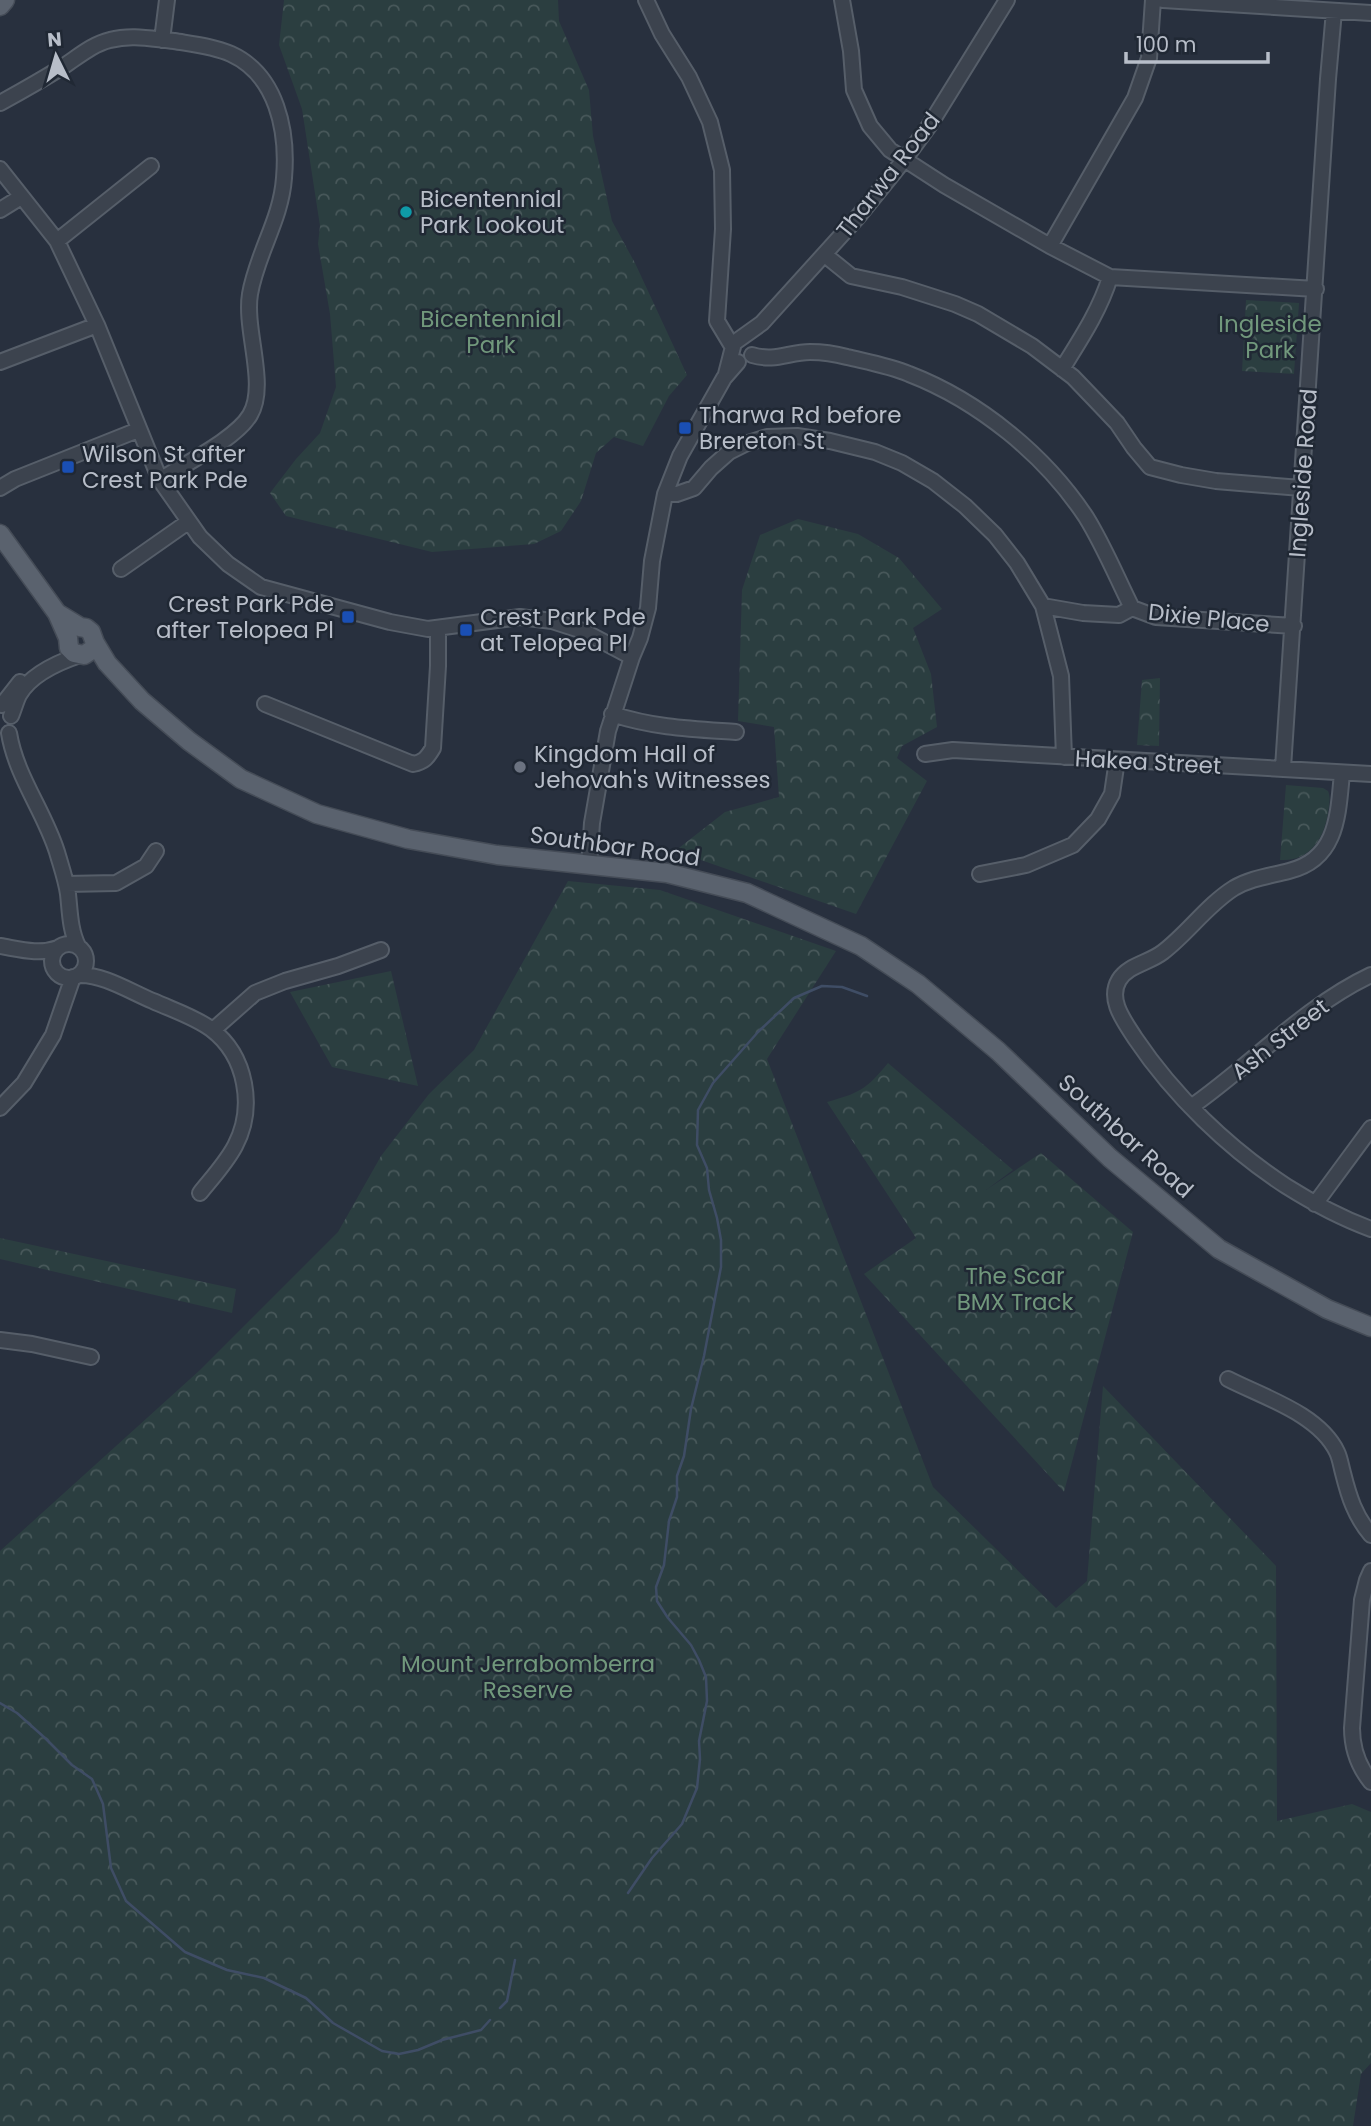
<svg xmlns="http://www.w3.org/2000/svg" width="1371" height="2126" viewBox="0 0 1371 2126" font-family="Poppins,sans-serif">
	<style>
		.forest { fill: url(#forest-crowns) }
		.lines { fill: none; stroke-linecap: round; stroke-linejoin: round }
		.stream { stroke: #3f4d65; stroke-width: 2.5 }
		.minor-casing { stroke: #565e69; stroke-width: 18 }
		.major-casing { stroke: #454c57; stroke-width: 21 }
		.minor { stroke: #3c434e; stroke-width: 14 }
		.major { stroke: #5a626e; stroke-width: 18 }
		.culture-dot { fill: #0f9aa8; stroke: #202834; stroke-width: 2.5 }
		.transit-dot { fill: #1a4fb4; stroke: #202834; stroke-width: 2.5 }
		.worship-dot { fill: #6b7280; stroke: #202834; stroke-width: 2.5 }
		.labels { text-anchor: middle; stroke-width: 5; stroke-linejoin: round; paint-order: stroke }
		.street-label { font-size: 23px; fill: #b8bec9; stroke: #202834 }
		.poi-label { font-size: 23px; fill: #b8bec9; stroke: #202834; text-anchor: start }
		.park-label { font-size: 23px; fill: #71987c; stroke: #202834 }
	</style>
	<defs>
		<pattern id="forest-crowns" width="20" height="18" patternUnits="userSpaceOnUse" patternTransform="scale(1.75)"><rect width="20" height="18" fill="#2b3e40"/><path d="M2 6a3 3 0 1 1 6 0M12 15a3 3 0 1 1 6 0" fill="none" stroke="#48585a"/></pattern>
	</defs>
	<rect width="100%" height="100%" fill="#28303e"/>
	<path class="forest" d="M 284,0 L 558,0 L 559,21 L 589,90 L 593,136 L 612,221 L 635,263 L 687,375 L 669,396 L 643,446 L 614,437 L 596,453 L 581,501 L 561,531 L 534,544 L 432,552 L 286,516 L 270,493 L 296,459 L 320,433 L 336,387 L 330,314 L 318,244 L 320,226 L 302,109 L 279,45 Z
		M 1246,300 L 1299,303 L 1294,374 L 1242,371 Z
		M 798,519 L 858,534 L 899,558 L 942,609 L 913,628 L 931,674 L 937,727 L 902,746 L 897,758 L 927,781 L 856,914 L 675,851 L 725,812 L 779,797 L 774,727 L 738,721 L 742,590 L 760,535 Z
		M 1160,678 L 1159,746 L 1137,745 L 1142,680 Z
		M 1286,785 L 1323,788 L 1328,791 C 1331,798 1329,805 1328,813 C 1324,839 1309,862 1280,860 Z
		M 568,881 L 660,890 L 836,951 L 767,1059 L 933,1487 L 1056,1608 L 1087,1581 L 1103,1386 L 1276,1566 L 1277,1821 L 1352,1804 L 1371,1812 L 1371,2063 L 1361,2074 L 1353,2126 L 0,2126 L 0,1551 L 200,1370 L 338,1232 L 381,1156 L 429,1094 L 474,1050 Z
		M 391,971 L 418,1086 L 332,1067 L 290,992 Z
		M 888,1063 L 1013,1170 L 986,1190 L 1041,1153 L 1133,1232 L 1064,1492 L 864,1274 L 916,1238 L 827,1102 C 859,1093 866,1090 888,1063 Z
		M 0,1238 L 236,1289 L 232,1313 L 0,1259 Z"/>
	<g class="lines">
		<path class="stream" d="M 0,1703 L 17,1713 L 45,1738 L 72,1765 L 92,1779 L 103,1804 L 111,1868 L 126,1901 L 185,1952 L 227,1970 L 264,1978 L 306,1998 L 333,2023 L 382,2051 L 399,2054 L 418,2050 L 442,2040 L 481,2030 L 490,2020
			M 628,1893 L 652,1858 L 682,1824 L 697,1788 L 700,1759 L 699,1741 L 707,1701 L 706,1677 L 699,1660 L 691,1645 L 668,1618 L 657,1601 L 656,1587 L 664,1565 L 669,1521 L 677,1497 L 677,1476 L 684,1456 L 691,1409 L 704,1356 L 721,1267 L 721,1240 L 717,1218 L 709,1190 L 707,1168 L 697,1145 L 698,1110 L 713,1083 L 758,1032 L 794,998 L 822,986 L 842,987 L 867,996
			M 500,2008 L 507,2001 L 515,1960"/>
		<g class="minor-casing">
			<path id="minor" d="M 646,0 L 662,34 L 689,77 L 710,122 L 722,170 L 723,229 L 717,321 L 732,346
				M 842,0 L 851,51 L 854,90 L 870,126 L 890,150 L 944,185 L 1050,246 L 1110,277 L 1316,289
				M 1163,0 L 1371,13
				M 162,40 L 167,0
				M 0,103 C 22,91 43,79 64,66 C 79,56 93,44 110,40 C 132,34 152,39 174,41 C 192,44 213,46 231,54 C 277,75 288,131 284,178 C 281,220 257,253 250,294 C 244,330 268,385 250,415 C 236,439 184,464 160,480
				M 0,169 L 57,241 L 97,325 L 160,480 L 200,537 L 228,564 L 261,587 L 390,622 L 428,629 L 520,617 L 552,621 L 583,631 L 632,657
				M 0,210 L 21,197
				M 57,241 L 151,166
				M 1050,246 L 1135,98 L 1149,58 L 1153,0
				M 825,255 L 851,276 L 902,287 L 955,304 L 978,314 L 1032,346 L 1073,377 L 1097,402 L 1117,423 L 1134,448 L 1150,467 L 1181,475 L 1216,481 L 1301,488
				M 752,355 C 775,362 789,352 810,352 C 822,352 836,354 847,357 C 868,362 890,366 909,374 C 979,401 1045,455 1086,517 C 1104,546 1117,578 1132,608
				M 0,362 L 97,325
				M 1062,369 C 1080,340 1100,310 1110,277
				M 726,374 L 734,343 L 762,323 L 857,218 L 904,160 L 929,126 L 1007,0
				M 0,488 L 15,479 L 138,430
				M 665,494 L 677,494 L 694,488 L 711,468 L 729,452 L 745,444 L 767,437 L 797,436 L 830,441 L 875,452 L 902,463 L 933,481 L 965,506 L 995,535 L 1017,563 L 1043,606 L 1061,676 L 1064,757
				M 121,569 L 188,522
				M 1043,606 L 1083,613 L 1119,615 L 1132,608 L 1156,617 L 1294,626
				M 265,704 L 413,764 C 424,762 427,758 433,748 L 438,666 L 438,629
				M 2,705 L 20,682
				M 612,714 C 655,728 692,729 736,732
				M 11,716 C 14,709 16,701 19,695 C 31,674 59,662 80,655
				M 9,733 C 16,776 44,811 57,852 C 61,866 66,880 68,894 C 70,912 70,930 78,946
				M 925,754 L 953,750 L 1371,774
				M 1283,768 L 1328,79 L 1334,11
				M 1342,773 C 1338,814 1338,859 1289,871 C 1270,876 1251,878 1234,888 C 1207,905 1188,933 1163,952 C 1149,963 1128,965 1119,980 C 1107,1000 1125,1022 1135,1038 C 1174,1096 1228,1148 1286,1186 C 1313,1203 1341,1218 1371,1229
				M 589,865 L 592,823 L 608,731 L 632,657 L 640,638 L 648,608 L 652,561 L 665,494 L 680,456 L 724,378 L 738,362
				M 980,874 L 1026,865 L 1073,845 L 1098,819 L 1112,794 L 1117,760
				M 66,884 L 116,883 L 146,866 L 156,851
				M52 961a17 17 0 1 1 34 0a17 17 0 1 1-34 0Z
				M 0,946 C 19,949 39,955 58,948
				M 79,975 C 103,974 131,992 153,1001 C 173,1010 195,1017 211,1029 C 247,1056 255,1108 235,1146 C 226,1163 212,1178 200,1193
				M 213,1030 L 255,993 L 285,981 L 338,966 L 381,950
				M 1191,1107 C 1251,1065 1305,1006 1371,975
				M 0,1108 L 24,1083 L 53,1035 L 73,977
				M 1315,1204 L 1371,1128
				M 0,1340 L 32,1344 L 91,1357
				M 1228,1379 C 1263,1397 1319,1414 1337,1452 C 1340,1458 1341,1466 1343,1473 C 1349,1497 1355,1516 1371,1535
				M 1371,1571 L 1367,1580 L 1362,1600 L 1352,1728 C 1352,1748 1358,1766 1371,1782"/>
		</g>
		<g class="major-casing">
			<path id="major" d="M 0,6 L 5,0
				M 0,534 L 57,613 L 68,638 L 69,648 L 74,653 L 84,655 L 93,649 L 95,643
				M 57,613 L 80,627 L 86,628 L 91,632 L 95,643 L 107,663 L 142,701 L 189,741 L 241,779 L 317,814 L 408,839 L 497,855 L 667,873 L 747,893 L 861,946 L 918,984 L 998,1051 L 1110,1158 L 1219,1249 L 1327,1309 L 1371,1327"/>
		</g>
		<use href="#minor" class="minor"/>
		<use href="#major" class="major"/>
	</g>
	<circle class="culture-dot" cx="406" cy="212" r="7"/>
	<g class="transit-dot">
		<rect x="678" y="421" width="14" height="14" rx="3.5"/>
		<rect x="61" y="460" width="14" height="14" rx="3.5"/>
		<rect x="341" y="610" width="14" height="14" rx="3.5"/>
		<rect x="459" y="623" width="14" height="14" rx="3.5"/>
	</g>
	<circle class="worship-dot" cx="520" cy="767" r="7"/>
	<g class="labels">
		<g class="street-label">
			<text transform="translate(888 175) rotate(-52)" y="8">Tharwa Road</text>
			<text transform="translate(1303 473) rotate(-86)" y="8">Ingleside Road</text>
			<text transform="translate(1209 618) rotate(6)" y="8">Dixie Place</text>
			<text transform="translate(1148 762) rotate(3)" y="8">Hakea Street</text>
			<text transform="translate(615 846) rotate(8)" y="8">Southbar Road</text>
			<text transform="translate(1280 1039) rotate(-38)" y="8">Ash Street</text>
			<text transform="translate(1126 1136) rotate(42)" y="8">Southbar Road</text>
		</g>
		<g class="poi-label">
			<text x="420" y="207">Bicentennial<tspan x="420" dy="26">Park Lookout</tspan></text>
			<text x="699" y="423">Tharwa Rd before<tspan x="699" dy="26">Brereton St</tspan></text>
			<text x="82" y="462">Wilson St after<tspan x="82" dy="26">Crest Park Pde</tspan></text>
			<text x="334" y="612" text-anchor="end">Crest Park Pde<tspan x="334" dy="26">after Telopea Pl</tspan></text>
			<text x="480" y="625">Crest Park Pde<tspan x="480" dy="26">at Telopea Pl</tspan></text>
			<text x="534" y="762">Kingdom Hall of<tspan x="534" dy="26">Jehovah's Witnesses</tspan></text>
		</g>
		<g class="park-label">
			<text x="491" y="327">Bicentennial<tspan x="491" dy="26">Park</tspan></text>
			<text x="1270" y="332">Ingleside<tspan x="1270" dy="26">Park</tspan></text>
			<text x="1015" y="1284">The Scar<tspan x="1015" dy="26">BMX Track</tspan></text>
			<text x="528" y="1672">Mount Jerrabomberra<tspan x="528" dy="26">Reserve</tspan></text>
		</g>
	</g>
	<g transform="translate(56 56) rotate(355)" stroke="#202834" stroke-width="5" paint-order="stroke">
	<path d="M0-5L12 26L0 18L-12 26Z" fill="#b8bec9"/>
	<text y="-10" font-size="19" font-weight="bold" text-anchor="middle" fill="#b8bec9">N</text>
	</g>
	<path d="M1126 52v10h142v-10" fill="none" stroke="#b8bec9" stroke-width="3.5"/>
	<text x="1136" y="52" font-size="21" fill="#b8bec9" stroke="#202834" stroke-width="5" paint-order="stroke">100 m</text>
</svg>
